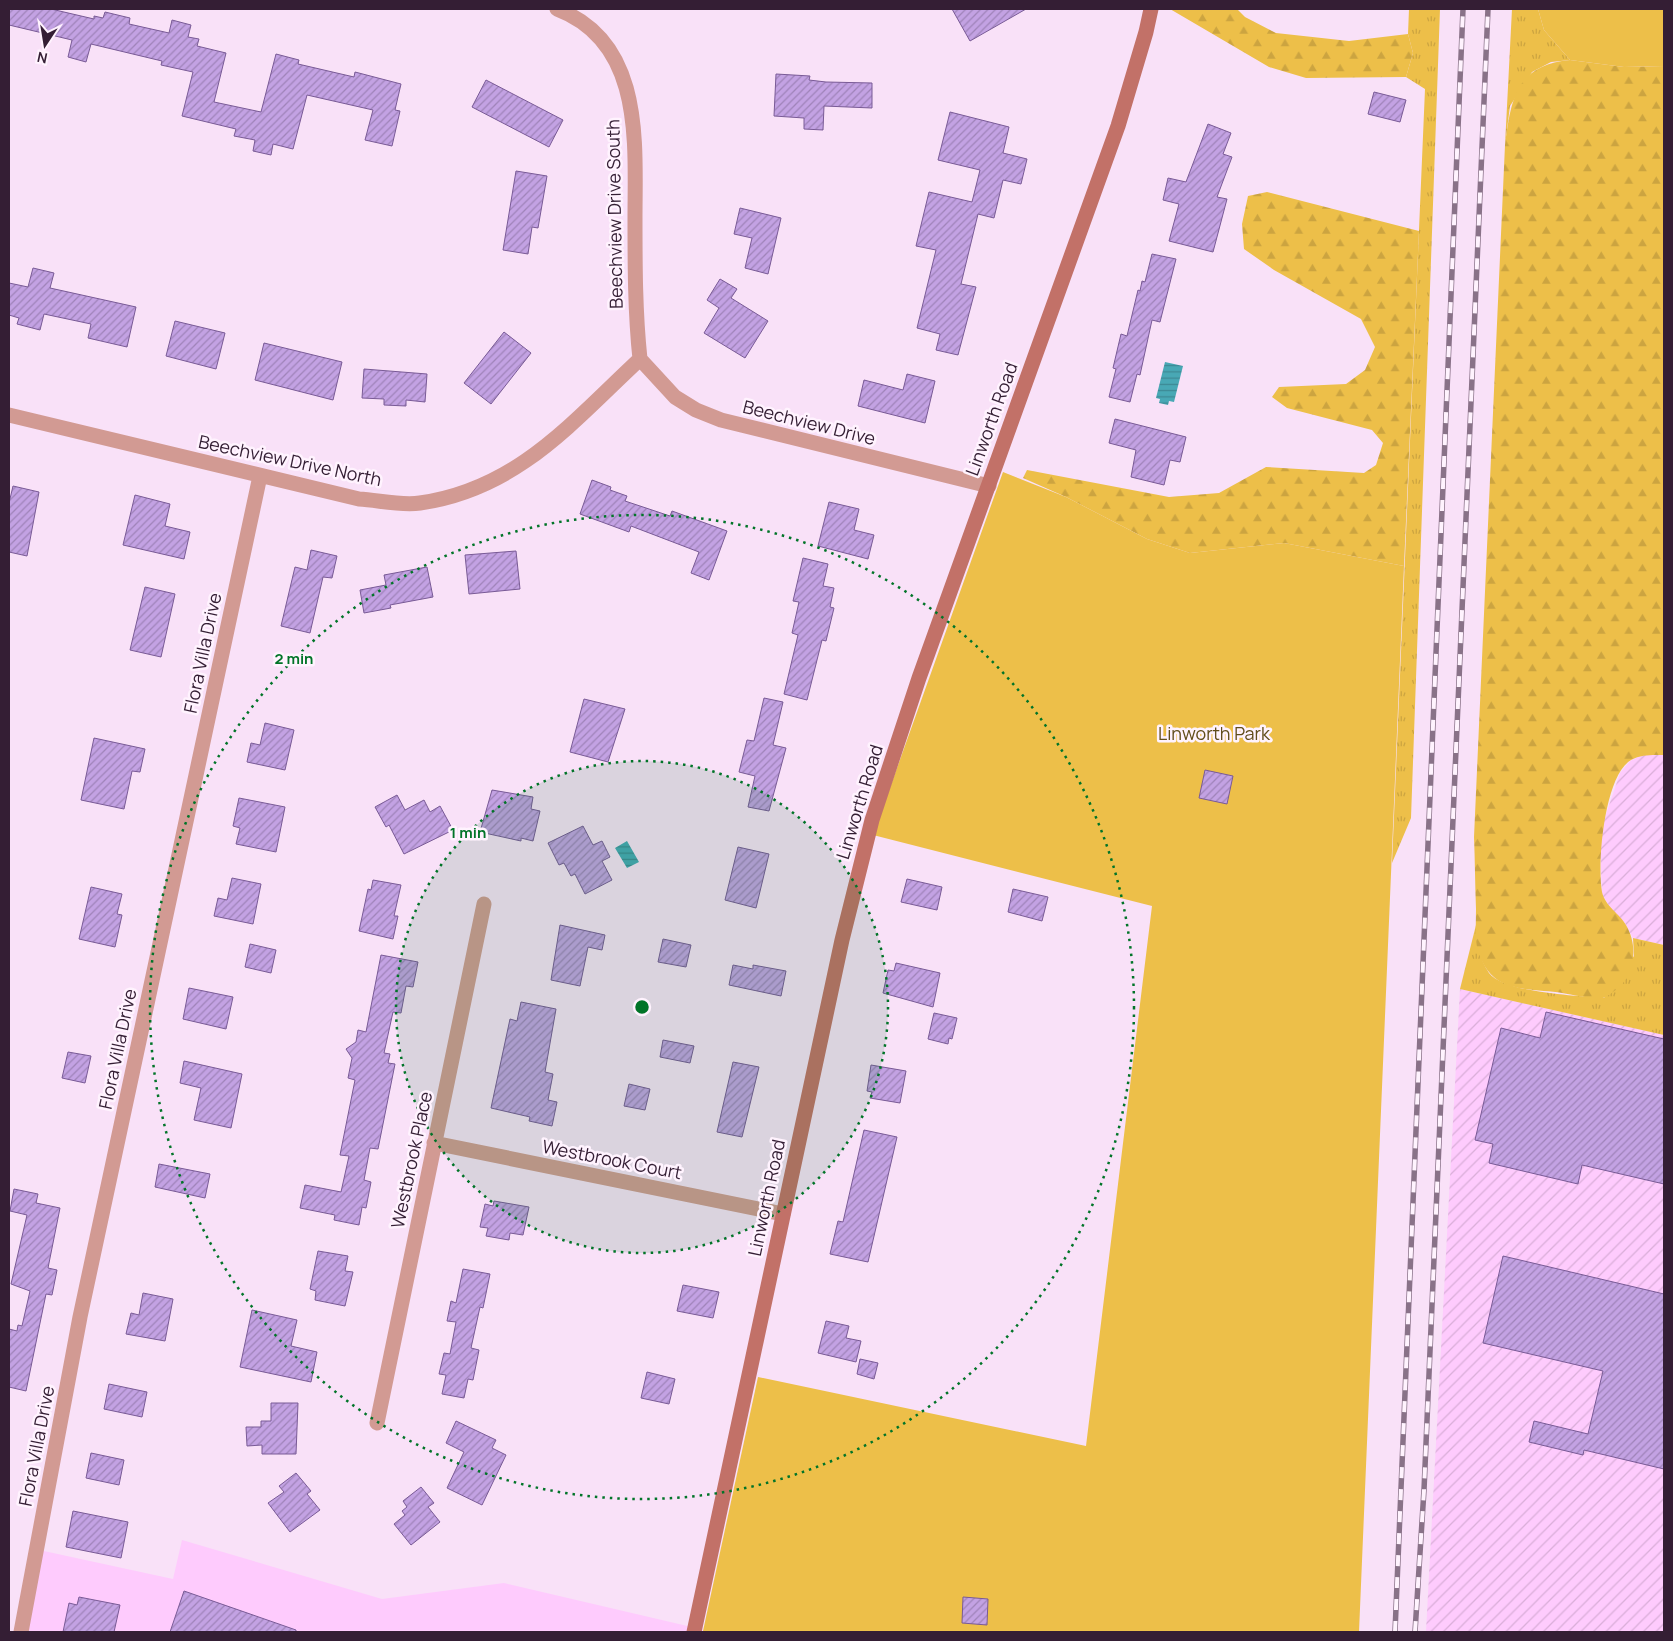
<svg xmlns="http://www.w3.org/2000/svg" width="1673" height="1641" viewBox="0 0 1673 1641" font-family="Manrope,sans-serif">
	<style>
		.built { fill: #fecbfd }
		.industrial { fill: url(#industrial-furrows) }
		.grass { fill: url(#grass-tufts) }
		.forest { fill: url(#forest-firs) }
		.green { fill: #edbf49 }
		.water { fill: url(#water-rules) }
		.building { fill: url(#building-hatch); stroke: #795a96 }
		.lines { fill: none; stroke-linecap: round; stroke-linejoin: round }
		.minor { stroke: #d29a93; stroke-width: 15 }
		.secondary { stroke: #c27168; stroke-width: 15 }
		.rail-casing { stroke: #897288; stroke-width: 5.5 }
		.rail { stroke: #fff3fe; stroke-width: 4; stroke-dasharray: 11; stroke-linecap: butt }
		.ring { fill: none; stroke: #017428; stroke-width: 2.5; stroke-dasharray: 2.5 5 }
		.labels { text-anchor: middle; stroke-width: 5; stroke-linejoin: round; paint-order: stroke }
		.street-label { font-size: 18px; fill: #341e34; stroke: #fff3fe }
		.park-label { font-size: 18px; fill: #614d1b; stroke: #fff3fe }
		.centre { fill: #017428; stroke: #fff3fe; stroke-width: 2.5 }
		.ring-label { font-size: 15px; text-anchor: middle; font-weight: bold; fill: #017428; stroke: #fff3fe; stroke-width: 5; stroke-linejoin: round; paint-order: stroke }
	</style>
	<defs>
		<pattern id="industrial-furrows" width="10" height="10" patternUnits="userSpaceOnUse" patternTransform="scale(1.25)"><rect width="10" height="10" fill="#fecbfd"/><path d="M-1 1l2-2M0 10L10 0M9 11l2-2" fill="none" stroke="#daaed9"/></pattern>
		<pattern id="grass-tufts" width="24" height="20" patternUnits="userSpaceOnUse" patternTransform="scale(1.25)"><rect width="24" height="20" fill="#edbf49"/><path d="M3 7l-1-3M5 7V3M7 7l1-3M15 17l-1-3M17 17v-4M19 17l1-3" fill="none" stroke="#cca440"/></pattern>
		<pattern id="forest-firs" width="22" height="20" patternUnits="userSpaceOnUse" patternTransform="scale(1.25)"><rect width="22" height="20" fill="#edbf49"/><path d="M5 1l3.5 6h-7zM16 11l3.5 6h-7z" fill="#cca440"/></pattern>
		<pattern id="water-rules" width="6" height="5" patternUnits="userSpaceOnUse" patternTransform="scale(1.25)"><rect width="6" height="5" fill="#48a8b5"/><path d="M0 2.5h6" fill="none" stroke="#3d8894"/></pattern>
		<pattern id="building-hatch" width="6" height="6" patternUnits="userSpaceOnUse" patternTransform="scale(1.25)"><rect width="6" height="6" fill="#c3a2e3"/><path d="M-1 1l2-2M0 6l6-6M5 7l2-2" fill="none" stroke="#9f83b9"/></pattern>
	</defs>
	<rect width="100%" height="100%" fill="#f9e1f8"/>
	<path class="built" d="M 182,1540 L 382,1599 L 504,1583 L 713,1632 L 18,1632 L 30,1548 L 173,1579 Z"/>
	<path class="industrial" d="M 1642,755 L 1664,755 L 1664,945 L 1633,938 L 1625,923 L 1612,910 L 1602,895 L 1600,843 L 1604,820 L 1620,773 L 1630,761 Z
		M 1460,989 L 1664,1035 L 1664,1632 L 1426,1632 Z"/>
	<path class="grass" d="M 1409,9 L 1440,9 L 1411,818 L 1392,863 L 1425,89 L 1406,77 L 1413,53 L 1408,34 Z
		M 1512,9 L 1538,9 L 1544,30 L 1570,60 L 1551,62 L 1532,72 L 1510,106 L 1505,145 Z
		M 1476,925 C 1477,942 1479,958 1489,973 C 1504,993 1579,996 1604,998 L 1634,956 L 1633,938 L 1664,945 L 1664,1035 L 1460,989 Z"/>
	<path class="forest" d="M 1170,9 L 1237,9 L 1245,17 L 1276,33 L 1349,41 L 1408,34 L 1413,53 L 1406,77 L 1306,78 L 1269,67 Z
		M 1570,60 L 1624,67 L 1664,66 L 1664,755 C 1653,755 1642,754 1631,760 C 1604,776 1597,864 1602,892 C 1605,906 1620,914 1626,925 C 1639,947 1635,978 1613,992 C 1610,994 1606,997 1603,998 C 1591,999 1574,995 1562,993 C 1543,990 1516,991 1499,981 C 1487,973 1480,960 1477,947 C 1475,935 1476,921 1476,909 C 1475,885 1475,861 1474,837 L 1505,145 C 1511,99 1516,65 1570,60 Z
		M 1267,192 L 1419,231 L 1404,566 L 1284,543 L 1190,553 L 1147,539 L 1066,497 L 1023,478 L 1027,470 L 1169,497 L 1219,493 L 1266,467 L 1364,473 L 1376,465 L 1383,443 L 1372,430 L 1287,408 L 1272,397 L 1279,387 L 1346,384 L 1365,370 L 1375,347 L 1361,319 L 1274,270 L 1244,249 L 1242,224 L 1248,196 Z"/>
	<path class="green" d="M 1538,9 L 1664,9 L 1664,66 L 1624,67 L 1570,60 L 1544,30 Z
		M 1003,472 L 1066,497 L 1147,539 L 1190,553 L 1284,543 L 1404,566 L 1359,1632 L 703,1631 L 758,1377 L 1086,1446 L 1152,906 L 873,835 Z"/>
	<path class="water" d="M 1165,362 L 1183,366 L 1174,402 L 1169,401 L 1168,405 L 1159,403 L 1160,399 L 1156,398 Z
		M 627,841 L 639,862 L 627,868 L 615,848 Z"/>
	<path class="building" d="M 9,9 L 51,9 L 94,19 L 94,16 L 103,18 L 105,12 L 130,18 L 129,24 L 169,33 L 172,20 L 191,25 L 188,37 L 199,39 L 197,46 L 226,53 L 214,102 L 261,112 L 276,54 L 299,60 L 298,64 L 354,77 L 355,72 L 401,84 L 395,110 L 400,111 L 392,146 L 365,140 L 373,110 L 307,95 L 293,149 L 273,144 L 271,155 L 253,151 L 255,140 L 234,136 L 236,129 L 182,116 L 193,72 L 161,65 L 162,61 L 91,44 L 86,62 L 68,57 L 72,40 L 9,25 Z
		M 952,9 L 1026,9 L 970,41 Z
		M 776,74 L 810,76 L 809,80 L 826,82 L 872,83 L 872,108 L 824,106 L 823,130 L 804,129 L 804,118 L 774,116 Z
		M 486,80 L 563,120 L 549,147 L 472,107 Z
		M 1374,92 L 1406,100 L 1400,122 L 1368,114 Z
		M 950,112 L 1009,127 L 1003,153 L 1027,159 L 1021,184 L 1003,180 L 994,218 L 978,214 L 961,284 L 976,287 L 958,355 L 936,350 L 940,334 L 917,328 L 936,250 L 916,246 L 929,192 L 972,202 L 980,170 L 938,160 Z
		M 1208,124 L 1231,133 L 1223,154 L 1232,157 L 1217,197 L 1227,199 L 1213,252 L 1169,241 L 1179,204 L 1163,200 L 1168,178 L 1186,182 Z
		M 516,171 L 547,176 L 538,228 L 532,227 L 528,254 L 503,250 Z
		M 740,208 L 781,218 L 768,274 L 745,268 L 752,238 L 734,234 Z
		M 1152,254 L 1176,259 L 1160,322 L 1152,320 L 1140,375 L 1137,374 L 1130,402 L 1109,397 L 1116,369 L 1113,368 L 1121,334 L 1127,336 L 1138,290 L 1140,291 L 1142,281 L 1145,282 Z
		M 33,268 L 54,273 L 50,288 L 136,307 L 127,347 L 88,338 L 91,324 L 44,314 L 40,330 L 17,324 L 19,318 L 9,315 L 9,283 L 28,287 Z
		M 720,279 L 737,289 L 731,298 L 768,321 L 745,358 L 704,333 L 719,308 L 707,300 Z
		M 175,321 L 225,333 L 216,369 L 166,356 Z
		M 504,332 L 531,353 L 491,404 L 464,383 Z
		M 264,343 L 342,362 L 333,400 L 255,380 Z
		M 364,369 L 427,374 L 425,402 L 406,400 L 406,406 L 384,405 L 384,399 L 362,398 Z
		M 907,374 L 935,381 L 925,423 L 858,406 L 864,380 L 903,390 Z
		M 1115,419 L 1186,437 L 1180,462 L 1170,460 L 1164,485 L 1131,477 L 1136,450 L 1109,443 Z
		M 592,480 L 611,487 L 610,490 L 627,496 L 625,501 L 670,516 L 672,511 L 727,531 L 709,580 L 691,573 L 699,552 L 631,526 L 629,532 L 580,514 Z
		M 13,486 L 39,492 L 27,556 L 9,552 L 9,503 Z
		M 135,495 L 170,504 L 165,526 L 190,532 L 184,559 L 123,545 Z
		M 829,502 L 859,509 L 854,530 L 874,535 L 868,559 L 818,546 Z
		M 311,550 L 337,556 L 332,578 L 323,577 L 310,633 L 281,626 L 295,567 L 307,570 Z
		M 516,551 L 520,589 L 469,594 L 465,555 Z
		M 803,558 L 828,564 L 823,586 L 834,588 L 830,607 L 834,608 L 826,641 L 822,640 L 807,700 L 784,694 L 798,635 L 792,633 L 799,602 L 793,601 Z
		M 427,567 L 433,597 L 390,605 L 391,608 L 364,613 L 360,590 L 386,585 L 384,575 Z
		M 145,587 L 175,594 L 161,657 L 130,650 Z
		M 764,698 L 783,702 L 773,745 L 786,748 L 769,811 L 748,807 L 755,776 L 739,772 L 747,740 L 754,741 Z
		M 584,699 L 625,709 L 608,762 L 570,752 Z
		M 265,723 L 294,730 L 285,770 L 247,762 L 251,743 L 260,745 Z
		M 94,738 L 145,749 L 140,772 L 132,771 L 124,809 L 81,800 Z
		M 1205,770 L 1233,776 L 1227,804 L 1199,798 Z
		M 492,790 L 533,797 L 531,809 L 540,811 L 533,841 L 521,838 L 521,841 L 480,832 Z
		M 397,795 L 405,810 L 424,800 L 430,812 L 440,806 L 453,830 L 404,854 L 389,825 L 386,827 L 375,807 Z
		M 239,798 L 285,807 L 276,852 L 236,844 L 240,828 L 233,826 Z
		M 583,826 L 593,845 L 602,841 L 610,857 L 602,861 L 612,880 L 585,894 L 575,874 L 571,876 L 564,863 L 559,865 L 548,843 Z
		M 738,847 L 769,854 L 756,908 L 725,900 Z
		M 232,878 L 261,884 L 253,924 L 214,916 L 218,898 L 227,900 Z
		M 907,879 L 942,887 L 937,910 L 901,902 Z
		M 373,880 L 401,885 L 394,916 L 398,916 L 393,939 L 359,931 L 368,889 L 371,890 Z
		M 91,887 L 122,894 L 117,914 L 122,915 L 115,947 L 79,939 Z
		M 1013,889 L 1048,897 L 1042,921 L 1008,912 Z
		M 560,925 L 605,935 L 602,950 L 588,947 L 580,986 L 551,980 Z
		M 663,939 L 691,945 L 686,967 L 658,962 Z
		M 250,944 L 276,950 L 271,973 L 245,967 Z
		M 381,955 L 418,962 L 413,987 L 406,986 L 401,1013 L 393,1012 L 384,1053 L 390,1054 L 388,1063 L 395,1064 L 378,1149 L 370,1148 L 364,1180 L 371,1182 L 366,1208 L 362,1207 L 359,1225 L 334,1220 L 335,1215 L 300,1208 L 305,1185 L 341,1192 L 349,1156 L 340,1155 L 355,1080 L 348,1078 L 352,1058 L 346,1049 L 356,1042 L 358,1030 L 366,1032 Z
		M 896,963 L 940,973 L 933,1007 L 883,993 L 888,970 L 894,971 Z
		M 733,965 L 753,969 L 753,965 L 786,971 L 781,996 L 729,985 Z
		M 189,988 L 233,997 L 226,1029 L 183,1019 Z
		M 521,1002 L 556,1009 L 545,1072 L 553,1074 L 548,1100 L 557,1102 L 552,1126 L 529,1121 L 530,1117 L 491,1108 L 510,1019 L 517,1021 Z
		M 1546,1012 L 1664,1039 L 1664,1184 L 1582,1165 L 1578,1184 L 1489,1163 L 1493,1144 L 1475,1140 L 1501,1028 L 1540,1038 Z
		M 934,1013 L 957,1018 L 952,1039 L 949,1038 L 948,1044 L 928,1039 Z
		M 663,1040 L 694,1046 L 690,1063 L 660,1057 Z
		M 68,1052 L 91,1056 L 85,1083 L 62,1078 Z
		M 184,1061 L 242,1074 L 231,1128 L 194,1120 L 201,1088 L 180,1083 Z
		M 733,1062 L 759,1067 L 742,1137 L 717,1132 Z
		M 871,1065 L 906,1071 L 900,1103 L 870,1098 L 872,1092 L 867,1091 Z
		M 629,1084 L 650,1089 L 645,1110 L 624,1106 Z
		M 864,1130 L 897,1137 L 868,1262 L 830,1254 L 838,1221 L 843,1222 Z
		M 159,1164 L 210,1174 L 205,1198 L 155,1187 Z
		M 14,1189 L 38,1194 L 36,1203 L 60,1208 L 48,1268 L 57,1270 L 52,1295 L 46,1294 L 26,1391 L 9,1387 L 9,1329 L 17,1331 L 18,1325 L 22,1326 L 30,1291 L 11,1284 L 27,1215 L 10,1211 Z
		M 494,1201 L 529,1207 L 523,1235 L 510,1233 L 509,1240 L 486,1236 L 488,1228 L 480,1227 L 485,1204 L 493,1206 Z
		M 318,1251 L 348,1256 L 345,1271 L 353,1272 L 345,1306 L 315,1300 L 316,1291 L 310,1289 Z
		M 1503,1256 L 1664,1294 L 1664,1469 L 1584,1450 L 1583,1455 L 1529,1442 L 1534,1421 L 1588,1434 L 1603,1371 L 1483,1343 Z
		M 463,1269 L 490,1274 L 483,1308 L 480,1307 L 471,1348 L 479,1350 L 473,1380 L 468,1379 L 464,1398 L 442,1394 L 446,1375 L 439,1374 L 444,1353 L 450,1354 L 456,1322 L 447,1321 L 451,1301 L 456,1303 Z
		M 683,1285 L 719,1292 L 713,1318 L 677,1311 Z
		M 143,1293 L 173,1299 L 165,1341 L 126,1334 L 131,1313 L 139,1315 Z
		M 252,1310 L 297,1320 L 291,1346 L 317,1352 L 311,1382 L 240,1367 Z
		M 826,1321 L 849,1326 L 846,1338 L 861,1341 L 856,1362 L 818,1353 Z
		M 860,1359 L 878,1363 L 874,1379 L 857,1374 Z
		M 647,1372 L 675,1379 L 669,1404 L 641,1398 Z
		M 109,1384 L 147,1392 L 142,1417 L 104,1409 Z
		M 271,1403 L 298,1403 L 296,1454 L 262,1454 L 262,1445 L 247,1446 L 246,1427 L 261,1427 L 261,1421 L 271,1421 Z
		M 456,1421 L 496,1440 L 492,1448 L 506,1455 L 482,1505 L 447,1488 L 464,1452 L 446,1443 Z
		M 91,1453 L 124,1460 L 119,1485 L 86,1478 Z
		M 296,1473 L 311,1491 L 307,1494 L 320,1510 L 290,1532 L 268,1503 L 284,1492 L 279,1486 Z
		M 421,1487 L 434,1503 L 428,1507 L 440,1522 L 411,1545 L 394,1524 L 405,1515 L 402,1511 L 407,1507 L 403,1501 Z
		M 73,1511 L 128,1522 L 121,1558 L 66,1547 Z
		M 184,1591 L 296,1630 L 296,1632 L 170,1632 Z
		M 79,1597 L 120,1605 L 114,1632 L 63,1632 L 69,1603 L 77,1605 Z
		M 963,1597 L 988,1599 L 987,1625 L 962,1623 Z"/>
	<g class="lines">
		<path class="minor" d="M 557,9 C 644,42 635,143 635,218 C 635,265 635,312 640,359
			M 640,359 L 675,397 L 696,410 L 721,420 L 989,486
			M 9,415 L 359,499 C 378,500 401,506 420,503 C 518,489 572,422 640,359
			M 434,1143 L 783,1214
			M 377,1423 L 484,904
			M 21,1632 L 80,1317 L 260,476"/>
		<path class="secondary" d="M 694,1632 L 842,940 L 872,820 L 919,678 L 1118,126 L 1146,32 L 1151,9"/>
		<g class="rail-casing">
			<path id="rail" d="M 1395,1632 L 1463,9
				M 1415,1632 L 1424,1490 L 1488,9"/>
		</g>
		<use href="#rail" class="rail"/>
	</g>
	<circle cx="642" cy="1007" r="246" fill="#017428" fill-opacity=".12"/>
	<g class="ring">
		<circle cx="642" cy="1007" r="246"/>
		<circle cx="642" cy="1007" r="492"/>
	</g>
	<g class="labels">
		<g class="street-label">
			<text transform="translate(615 214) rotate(-91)" y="6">Beechview Drive South</text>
			<text transform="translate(992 419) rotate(-70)" y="6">Linworth Road</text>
			<text transform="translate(809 423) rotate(14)" y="6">Beechview Drive</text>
			<text transform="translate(290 461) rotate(12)" y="6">Beechview Drive North</text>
			<text transform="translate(203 653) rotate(-78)" y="6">Flora Villa Drive</text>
			<text transform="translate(860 802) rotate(-73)" y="6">Linworth Road</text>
			<text transform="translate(118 1049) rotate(-78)" y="6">Flora Villa Drive</text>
			<text transform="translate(412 1160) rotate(-78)" y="6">Westbrook Place</text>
			<text transform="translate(612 1160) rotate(11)" y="6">Westbrook Court</text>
			<text transform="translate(767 1198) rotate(-78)" y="6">Linworth Road</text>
			<text transform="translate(37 1446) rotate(-79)" y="6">Flora Villa Drive</text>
		</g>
		<g class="park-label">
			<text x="1214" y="740">Linworth Park</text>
		</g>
	</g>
	<circle cx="642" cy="1007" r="8" class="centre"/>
	<g class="ring-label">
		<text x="294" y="664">2 min</text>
		<text x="468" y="838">1 min</text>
	</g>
	<rect width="1673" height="1641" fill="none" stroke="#341e34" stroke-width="20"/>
	<g transform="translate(45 45) rotate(192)" stroke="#fff3fe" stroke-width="4" paint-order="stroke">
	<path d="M0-4L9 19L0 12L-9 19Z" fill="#341e34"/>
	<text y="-8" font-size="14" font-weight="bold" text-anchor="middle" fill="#341e34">N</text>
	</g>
</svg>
